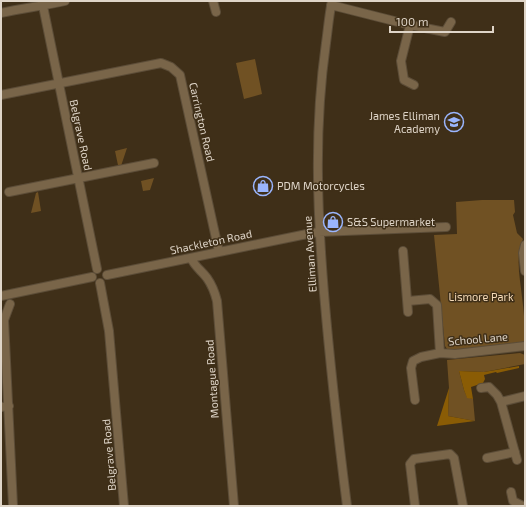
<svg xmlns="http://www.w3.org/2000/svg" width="526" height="507" viewBox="0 0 526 507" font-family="'Exo 2',sans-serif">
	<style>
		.green { fill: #705123 }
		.forest { fill: #8a5c05 }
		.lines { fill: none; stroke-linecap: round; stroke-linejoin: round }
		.minor-casing { stroke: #5c4d38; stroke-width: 10 }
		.minor { stroke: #796549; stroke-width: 8 }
		.labels { text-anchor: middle; stroke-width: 3; stroke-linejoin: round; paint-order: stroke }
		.poi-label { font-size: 11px; fill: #dfd5c8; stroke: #3f2f18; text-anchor: start }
		.street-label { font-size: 11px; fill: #dfd5c8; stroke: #3f2f18 }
		.park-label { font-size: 11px; fill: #f6dbb8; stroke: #3f2f18 }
	</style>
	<rect width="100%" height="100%" fill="#3f2f18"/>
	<path class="green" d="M 255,59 L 262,94 L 244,99 L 236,63 Z
		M 127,148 L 120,169 L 119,170 L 115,151 Z
		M 154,178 L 150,190 L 143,191 L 141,181 Z
		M 38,192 L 41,211 L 31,213 L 36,193 Z
		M 482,200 L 514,200 L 515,212 L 513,215 L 517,233 L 523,239 C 515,258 520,277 522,297 C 524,312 525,326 525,340 L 523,343 L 450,351 L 447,349 L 445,346 L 434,235 L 457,234 L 456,202 Z
		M 520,353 L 525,355 L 525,364 L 484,372 L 459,371 L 464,390 L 467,397 L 473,399 L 475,421 L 448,416 L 449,388 L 447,360 Z"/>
	<path class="forest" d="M 519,366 L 519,368 L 497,373 L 496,372 L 484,375 L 485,379 L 483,383 L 471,387 L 473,399 L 467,398 L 464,390 L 459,371 L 484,372 Z
		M 449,388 L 448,416 L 475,421 L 437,426 Z"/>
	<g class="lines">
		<g class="minor-casing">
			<path id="minor" d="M 213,1 L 216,12
				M 332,1 C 329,15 328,29 326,43 C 314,127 317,208 324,293 C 330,364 338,435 347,506
				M 331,5 L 410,25 L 445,32 L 451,22
				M 43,6 L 97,269
				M 1,13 C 22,8 44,6 65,1
				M 410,25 L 401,61 L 404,80 L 414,85
				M 1,95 L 161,63 L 171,67 L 180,75 L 219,252
				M 9,192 L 154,163
				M 525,245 L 523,253 L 525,271
				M 403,251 L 408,312
				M 191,258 C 195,267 201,270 207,278 C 212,285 215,293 217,301 L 234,506
				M 107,275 L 307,234 L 319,232 L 446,227
				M 100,283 L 109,331 L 124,506
				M 1,296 L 92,277
				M 408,301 L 430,299 L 437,305 L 440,353
				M 10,304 L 4,320 L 13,506
				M 481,388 L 489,387 L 497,395 L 501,402 L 517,460
				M 415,400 L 411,368 L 413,361 L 421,357 L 440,353 L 455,354 L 525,346
				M 501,402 L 525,396
				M 1,407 L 9,406
				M 487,458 L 515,452
				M 511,492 L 513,501 L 523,506
				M 415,506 L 410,464 L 414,459 L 450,454 L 454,458 L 463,506"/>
		</g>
		<use href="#minor" class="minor"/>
	</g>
	<defs>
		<g id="school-ring" transform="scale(1)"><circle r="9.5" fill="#3f2f18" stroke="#9ab5fd" stroke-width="1.5"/><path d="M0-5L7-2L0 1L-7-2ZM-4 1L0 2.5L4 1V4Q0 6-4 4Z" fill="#9ab5fd"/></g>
		<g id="shop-ring" transform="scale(1)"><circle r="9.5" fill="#3f2f18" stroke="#9ab5fd" stroke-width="1.5"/><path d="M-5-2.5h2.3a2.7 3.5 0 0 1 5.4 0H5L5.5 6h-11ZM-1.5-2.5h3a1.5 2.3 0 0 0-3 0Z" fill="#9ab5fd"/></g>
	</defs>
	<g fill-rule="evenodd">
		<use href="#school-ring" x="454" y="122"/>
		<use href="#shop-ring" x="263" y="186"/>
		<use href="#shop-ring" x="333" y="222"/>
	</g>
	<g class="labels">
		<g class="poi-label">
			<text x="440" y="120" text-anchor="end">James Elliman<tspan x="440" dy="13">Academy</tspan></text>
			<text x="277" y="190">PDM Motorcycles</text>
			<text x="347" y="226">S&amp;S Supermarket</text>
		</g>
		<g class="street-label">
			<text transform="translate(202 122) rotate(77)" y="4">Carrington Road</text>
			<text transform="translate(81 135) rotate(78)" y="4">Belgrave Road</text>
			<text transform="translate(211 242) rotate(-12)" y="4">Shackleton Road</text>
			<text transform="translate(310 254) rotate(-94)" y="4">Elliman Avenue</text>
			<text transform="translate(478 339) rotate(-5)" y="4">School Lane</text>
			<text transform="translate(212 379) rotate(-94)" y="4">Montague Road</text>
			<text transform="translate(109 455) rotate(-95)" y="4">Belgrave Road</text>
		</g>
		<g class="park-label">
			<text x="481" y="301">Lismore Park</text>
		</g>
	</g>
	<rect width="526" height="507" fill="none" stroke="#dfd5c8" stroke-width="4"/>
	<path d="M390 26v6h103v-6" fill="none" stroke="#dfd5c8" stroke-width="2"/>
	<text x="396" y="26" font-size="12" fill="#dfd5c8" stroke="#3f2f18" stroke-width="3" paint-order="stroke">100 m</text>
</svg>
